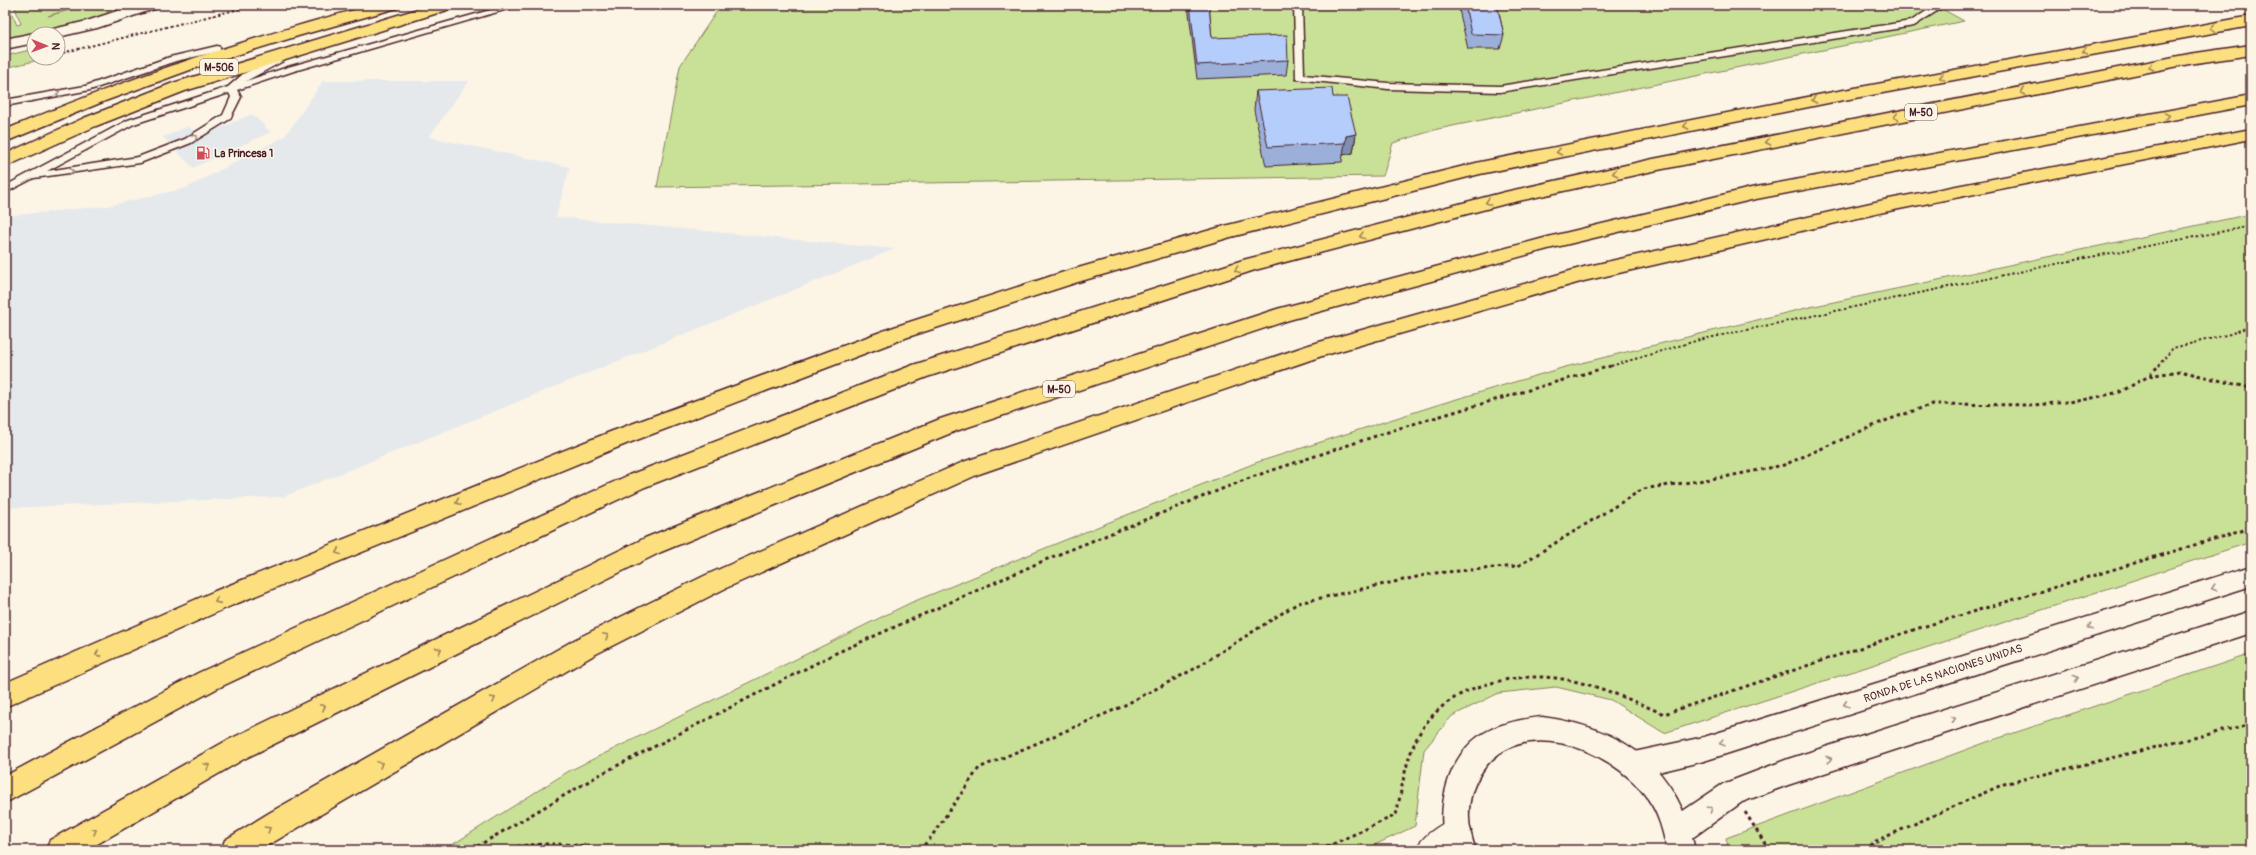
<svg xmlns="http://www.w3.org/2000/svg" width="2256" height="855" viewBox="0 0 2256 855" font-family="Pangolin,sans-serif">
	<style>
		.built { fill: #e6e9ec }
		.green { fill: #c9e197; stroke: #8a8061 }
		.lines { fill: none; stroke-linecap: round; stroke-linejoin: round }
		.service-casing { stroke: #4a1f2b; stroke-width: 3 }
		.minor-casing { stroke: #4a1f2b; stroke-width: 3 }
		.tertiary-casing { stroke: #4a1f2b; stroke-width: 3 }
		.motorway-casing { stroke: #4a1f2b; stroke-width: 3 }
		.path-far1 { stroke: #4a1f2b; stroke-width: 2; stroke-dasharray: 2.5 2.5; stroke-linecap: butt }
		.path { stroke: #4a1f2b; stroke-width: 3; stroke-dasharray: 3.5 3.5; stroke-linecap: butt }
		.service { fill: #fcf5e5; fill-rule: evenodd }
		.minor { fill: #fcf5e5; fill-rule: evenodd }
		.tertiary { fill: #fcf5e5; fill-rule: evenodd }
		.motorway { fill: #fce080; fill-rule: evenodd }
		.wall { fill: #9bb0d8; stroke: #4a1f2b }
		.shaded-wall { fill: #7e90b0; stroke: #4a1f2b }
		.building { fill: #b4cdfb; stroke: #4a1f2b }
		.oneway { stroke: #a38056 }
		.oneway2 { stroke: #a38a88 }
		.labels { text-anchor: middle; stroke-width: 3.5; stroke-linejoin: round; paint-order: stroke }
		.shield { fill: #fcf5e5; stroke: #7f5f63; stroke-width: 1 }
		.shield-label { font-size: 10px; font-weight: bold; fill: #4a1f2b }
		.poi-label { font-size: 11px; font-weight: bold; fill: #4a1f2b; stroke: #fcf5e5; text-anchor: start }
		.street-label { font-size: 11px; fill: #4a1f2b; stroke: #fcf5e5 }
	</style>
	<rect width="100%" height="100%" fill="#fcf5e5"/>
	<filter id="ink" filterUnits="userSpaceOnUse"><feTurbulence type="fractalNoise" baseFrequency=".025" numOctaves="2"/><feDisplacementMap in="SourceGraphic" scale="8" xChannelSelector="R" yChannelSelector="G"/><feConvolveMatrix kernelMatrix="1 2 1 2 8 2 1 2 1" color-interpolation-filters="sRGB"/></filter>
	<g filter="url(#ink)">
		<path class="built" d="M 323,81 L 469,81 L 429,137 L 570,167 L 556,217 L 895,249 L 283,497 L 5,508 L 5,216 L 107,206 L 186,188 L 285,136 Z
			M 252,114 L 271,132 L 193,168 L 163,137 L 189,126 L 200,137 Z"/>
		<path class="green" d="M 5,5 L 8,5 L 17,25 L 21,24 L 14,5 L 83,5 L 48,16 L 87,5 L 139,5 L 56,30 L 5,41 Z
			M 721,5 L 1935,5 L 1964,21 L 1438,129 L 1393,143 L 1383,176 L 657,187 L 680,66 Z
			M 34,49 L 34,58 L 39,58 L 39,60 L 5,68 L 5,56 Z
			M 2251,214 L 2251,542 L 1664,733 L 1611,700 L 1556,687 L 1499,693 L 1452,716 L 1424,750 L 1415,826 L 1364,850 L 444,850 L 569,771 L 910,603 L 1255,463 L 1440,404 L 1565,367 L 1810,307 Z
			M 2251,654 L 2251,850 L 1729,850 L 1726,838 L 1987,742 Z"/>
		<g class="lines">
			<g class="service-casing">
				<path id="service" d="M 508,5 L 522,5 L 294,71 L 237,90 L 241,97 L 230,119 L 191,143 L 140,163 L 34,178 L 5,193 L 5,186 L 128,120 L 228,87 L 243,74 L 277,58 L 280,57 L 285,60 L 246,81 L 288,67 ZM 229,93 L 231,97 L 223,115 L 185,139 L 138,157 L 47,171 L 134,124 Z
					M 1294,5 L 1302,5 L 1304,75 L 1388,83 L 1500,86 L 1911,21 L 1936,5 L 1946,5 L 1914,26 L 1500,92 L 1388,89 L 1296,79 Z
					M 217,46 L 220,47 L 220,51 L 176,61 L 90,90 L 5,106 L 5,100 L 85,86 L 170,57 Z"/>
			</g>
			<g class="minor-casing">
				<path id="minor" d="M 135,5 L 159,5 L 157,8 L 97,28 L 58,37 L 58,34 L 43,34 L 45,31 L 87,21 Z
					M 34,33 L 38,34 L 34,34 L 34,43 L 5,49 L 5,39 Z
					M 1542,717 C 1623,727 1678,767 1695,850 L 1667,850 C 1663,832 1659,814 1648,799 C 1611,746 1511,709 1476,782 C 1466,803 1467,828 1476,850 L 1448,850 C 1433,813 1448,753 1484,733 C 1502,723 1521,719 1542,717 Z"/>
			</g>
			<g class="tertiary-casing">
				<path id="tertiary" d="M 2251,566 L 2251,586 L 1704,761 L 1634,778 L 1624,774 L 1621,765 L 1624,756 L 1634,752 L 1704,737 Z
					M 2251,611 L 2251,633 L 1788,785 L 1742,802 L 1688,841 L 1678,845 L 1668,841 L 1664,831 L 1668,821 L 1723,784 L 1788,759 Z
					M 1457,817 L 1467,821 L 1471,831 C 1460,855 1439,850 1416,850 C 1423,834 1441,824 1457,817 Z"/>
			</g>
			<g class="motorway-casing">
				<path id="motorway" d="M 373,5 L 399,5 L 397,8 L 298,36 L 201,66 L 105,101 L 5,142 L 5,130 C 124,79 247,38 373,5 Z
					M 431,5 L 456,5 L 454,8 L 185,91 L 96,126 L 5,167 L 5,154 L 84,118 L 173,83 Z
					M 2251,16 L 2251,26 L 1833,102 L 1480,174 L 1231,237 L 1078,282 L 908,337 L 626,444 L 233,605 L 5,707 L 5,683 L 215,591 L 610,432 L 894,327 L 1064,272 L 1228,225 L 1480,162 L 1833,92 Z
					M 2251,45 L 2251,55 L 2189,64 L 1653,171 L 1505,204 L 1255,270 L 927,377 L 645,487 L 216,689 L 5,803 L 5,776 L 198,673 L 629,475 L 913,365 L 1243,260 L 1505,192 L 1653,159 L 2189,54 Z
					M 2251,95 L 2251,105 L 1751,200 L 1548,249 L 1289,320 L 956,431 L 661,552 L 244,759 L 87,850 L 46,850 L 50,840 L 226,741 L 645,538 L 940,419 L 1277,309 L 1548,237 L 1751,188 Z
					M 2251,129 L 2251,139 L 1884,212 L 1584,281 L 1322,356 L 979,474 L 724,589 L 594,655 L 260,850 L 221,850 L 225,840 L 269,813 L 576,639 L 706,575 L 963,462 L 1309,345 L 1584,267 L 1884,200 Z"/>
			</g>
			<path class="path-far1" d="M 58,54 L 255,5
				M 1611,366 L 1699,340 L 2075,260 L 2251,226
				M 2158,366 L 2173,348 L 2230,334 L 2251,326"/>
			<path class="path" d="M 2150,375 L 2159,365
				M 1745,812 L 1764,842 L 1772,850
				M 471,850 L 601,774 L 834,654 L 1052,557 L 1252,477 L 1403,427 L 1614,365
				M 496,850 C 532,843 567,841 603,850
				M 919,850 L 929,840 L 979,768 L 1119,708 L 1194,669 L 1298,603 L 1435,573 L 1518,566 L 1643,489 L 1724,477 L 1784,465 L 1882,422 L 1933,404 L 2034,405 L 2078,401 L 2120,392 L 2149,376 L 2180,371 L 2251,388
				M 1320,850 L 1396,815 C 1402,789 1405,761 1418,736 C 1430,713 1453,695 1478,687 C 1550,663 1598,686 1664,714 L 1919,628 L 2251,528
				M 1864,850 L 1874,842 L 2004,784 L 2251,724"/>
			<use href="#service" class="service"/>
			<use href="#minor" class="minor"/>
			<use href="#tertiary" class="tertiary"/>
			<use href="#motorway" class="motorway"/>
		</g>
		<path class="wall" d="M 1188,5 L 1209,5 L 1212,38 L 1288,60 L 1286,75 L 1197,79 Z
			M 1458,5 L 1497,5 L 1504,35 L 1500,49 L 1468,49 Z
			M 1256,91 L 1333,97 L 1356,134 L 1353,153 L 1343,155 L 1342,162 L 1266,166 L 1254,110 Z"/>
		<path class="shaded-wall" d="M 1356,134 L 1353,153 L 1343,155 L 1346,136 Z"/>
		<path class="building" d="M 1190,5 L 1209,5 L 1212,38 L 1287,35 L 1288,60 L 1197,65 Z
			M 1465,5 L 1497,5 L 1504,35 L 1471,34 Z
			M 1332,88 L 1333,97 L 1347,97 L 1356,134 L 1346,136 L 1345,143 L 1268,147 L 1256,91 Z"/>
		<defs><path id="oneway-chevron" d="M-2-3.5L2.5 0L-2 3.5" fill="none" stroke-width="1.6" stroke-linecap="round" stroke-linejoin="round"/></defs>
		<g class="oneway">
			<use href="#oneway-chevron" transform="translate(2213 28) rotate(170)"/>
			<use href="#oneway-chevron" transform="translate(2085 51) rotate(170)"/>
			<use href="#oneway-chevron" transform="translate(2151 67) rotate(169)"/>
			<use href="#oneway-chevron" transform="translate(1942 77) rotate(170)"/>
			<use href="#oneway-chevron" transform="translate(2023 92) rotate(169)"/>
			<use href="#oneway-chevron" transform="translate(1814 100) rotate(169)"/>
			<use href="#oneway-chevron" transform="translate(2167 116) rotate(-10)"/>
			<use href="#oneway-chevron" transform="translate(1896 117) rotate(169)"/>
			<use href="#oneway-chevron" transform="translate(1686 126) rotate(169)"/>
			<use href="#oneway-chevron" transform="translate(1768 142) rotate(169)"/>
			<use href="#oneway-chevron" transform="translate(1559 152) rotate(168)"/>
			<use href="#oneway-chevron" transform="translate(1615 173) rotate(167)"/>
			<use href="#oneway-chevron" transform="translate(1488 202) rotate(165)"/>
			<use href="#oneway-chevron" transform="translate(1362 236) rotate(165)"/>
			<use href="#oneway-chevron" transform="translate(1237 270) rotate(162)"/>
			<use href="#oneway-chevron" transform="translate(458 502) rotate(158)"/>
			<use href="#oneway-chevron" transform="translate(338 552) rotate(158)"/>
			<use href="#oneway-chevron" transform="translate(217 601) rotate(156)"/>
			<use href="#oneway-chevron" transform="translate(606 636) rotate(-26)"/>
			<use href="#oneway-chevron" transform="translate(439 650) rotate(-26)"/>
			<use href="#oneway-chevron" transform="translate(98 654) rotate(156)"/>
			<use href="#oneway-chevron" transform="translate(493 699) rotate(-30)"/>
			<use href="#oneway-chevron" transform="translate(323 707) rotate(-26)"/>
			<use href="#oneway-chevron" transform="translate(380 764) rotate(-30)"/>
			<use href="#oneway-chevron" transform="translate(207 766) rotate(-30)"/>
			<use href="#oneway-chevron" transform="translate(268 829) rotate(-32)"/>
			<use href="#oneway-chevron" transform="translate(94 831) rotate(-30)"/>
		</g>
		<g class="oneway2">
			<use href="#oneway-chevron" transform="translate(59 94) rotate(168)"/>
			<use href="#oneway-chevron" transform="translate(195 137) rotate(-32)"/>
			<use href="#oneway-chevron" transform="translate(71 171) rotate(-7)"/>
			<use href="#oneway-chevron" transform="translate(2214 588) rotate(162)"/>
			<use href="#oneway-chevron" transform="translate(2090 627) rotate(162)"/>
			<use href="#oneway-chevron" transform="translate(2076 678) rotate(-18)"/>
			<use href="#oneway-chevron" transform="translate(1846 704) rotate(162)"/>
			<use href="#oneway-chevron" transform="translate(1953 719) rotate(-18)"/>
			<use href="#oneway-chevron" transform="translate(1722 743) rotate(162)"/>
			<use href="#oneway-chevron" transform="translate(1829 759) rotate(-18)"/>
			<use href="#oneway-chevron" transform="translate(1710 809) rotate(-35)"/>
		</g>
	</g>
	<defs>
		<g id="fuel-bare" transform="scale(1.08)"><path d="M-5.5-6h7V0h2V4h1.3V-2.5L3-4.5l.8-.8L6-3V5H2.5V1h-1V6h-7ZM-4.2-4.7v3.2H.2V-4.7Z" fill="#d1495b" stroke="#fcf5e5" stroke-width="2.5" paint-order="stroke"/></g>
	</defs>
	<g fill-rule="evenodd">
		<use href="#fuel-bare" x="203" y="153"/>
	</g>
	<g class="labels">
		<g class="shield">
			<rect x="200" y="59" width="38" height="16" rx="3"/>
			<rect x="1905" y="104" width="32" height="16" rx="3"/>
			<rect x="1043" y="381" width="32" height="16" rx="3"/>
		</g>
		<g class="shield-label">
			<text x="219" y="71">M-506</text>
			<text x="1921" y="116">M-50</text>
			<text x="1059" y="393">M-50</text>
		</g>
		<g class="poi-label">
			<text x="214" y="157">La Princesa 1</text>
		</g>
		<g class="street-label">
			<text transform="translate(1943 673) rotate(-18)" y="4">RONDA DE LAS NACIONES UNIDAS</text>
		</g>
	</g>
	<rect width="2256" height="855" fill="none" stroke="#fcf5e5" stroke-width="20"/>
	<rect x="10" y="10" width="2236" height="835" fill="none" stroke="#4a1f2b" stroke-width="1.5" filter="url(#ink)"/>
	<g transform="translate(46 46) rotate(91)"><circle r="19" fill="#fcf5e5" stroke="#b59f9b"/>
	<path d="M0-3L7 15L0 10L-7 15Z" fill="#d1495b"/>
	<text y="-6" font-size="11" font-weight="bold" text-anchor="middle" fill="#4a1f2b">N</text>
	</g>
</svg>
